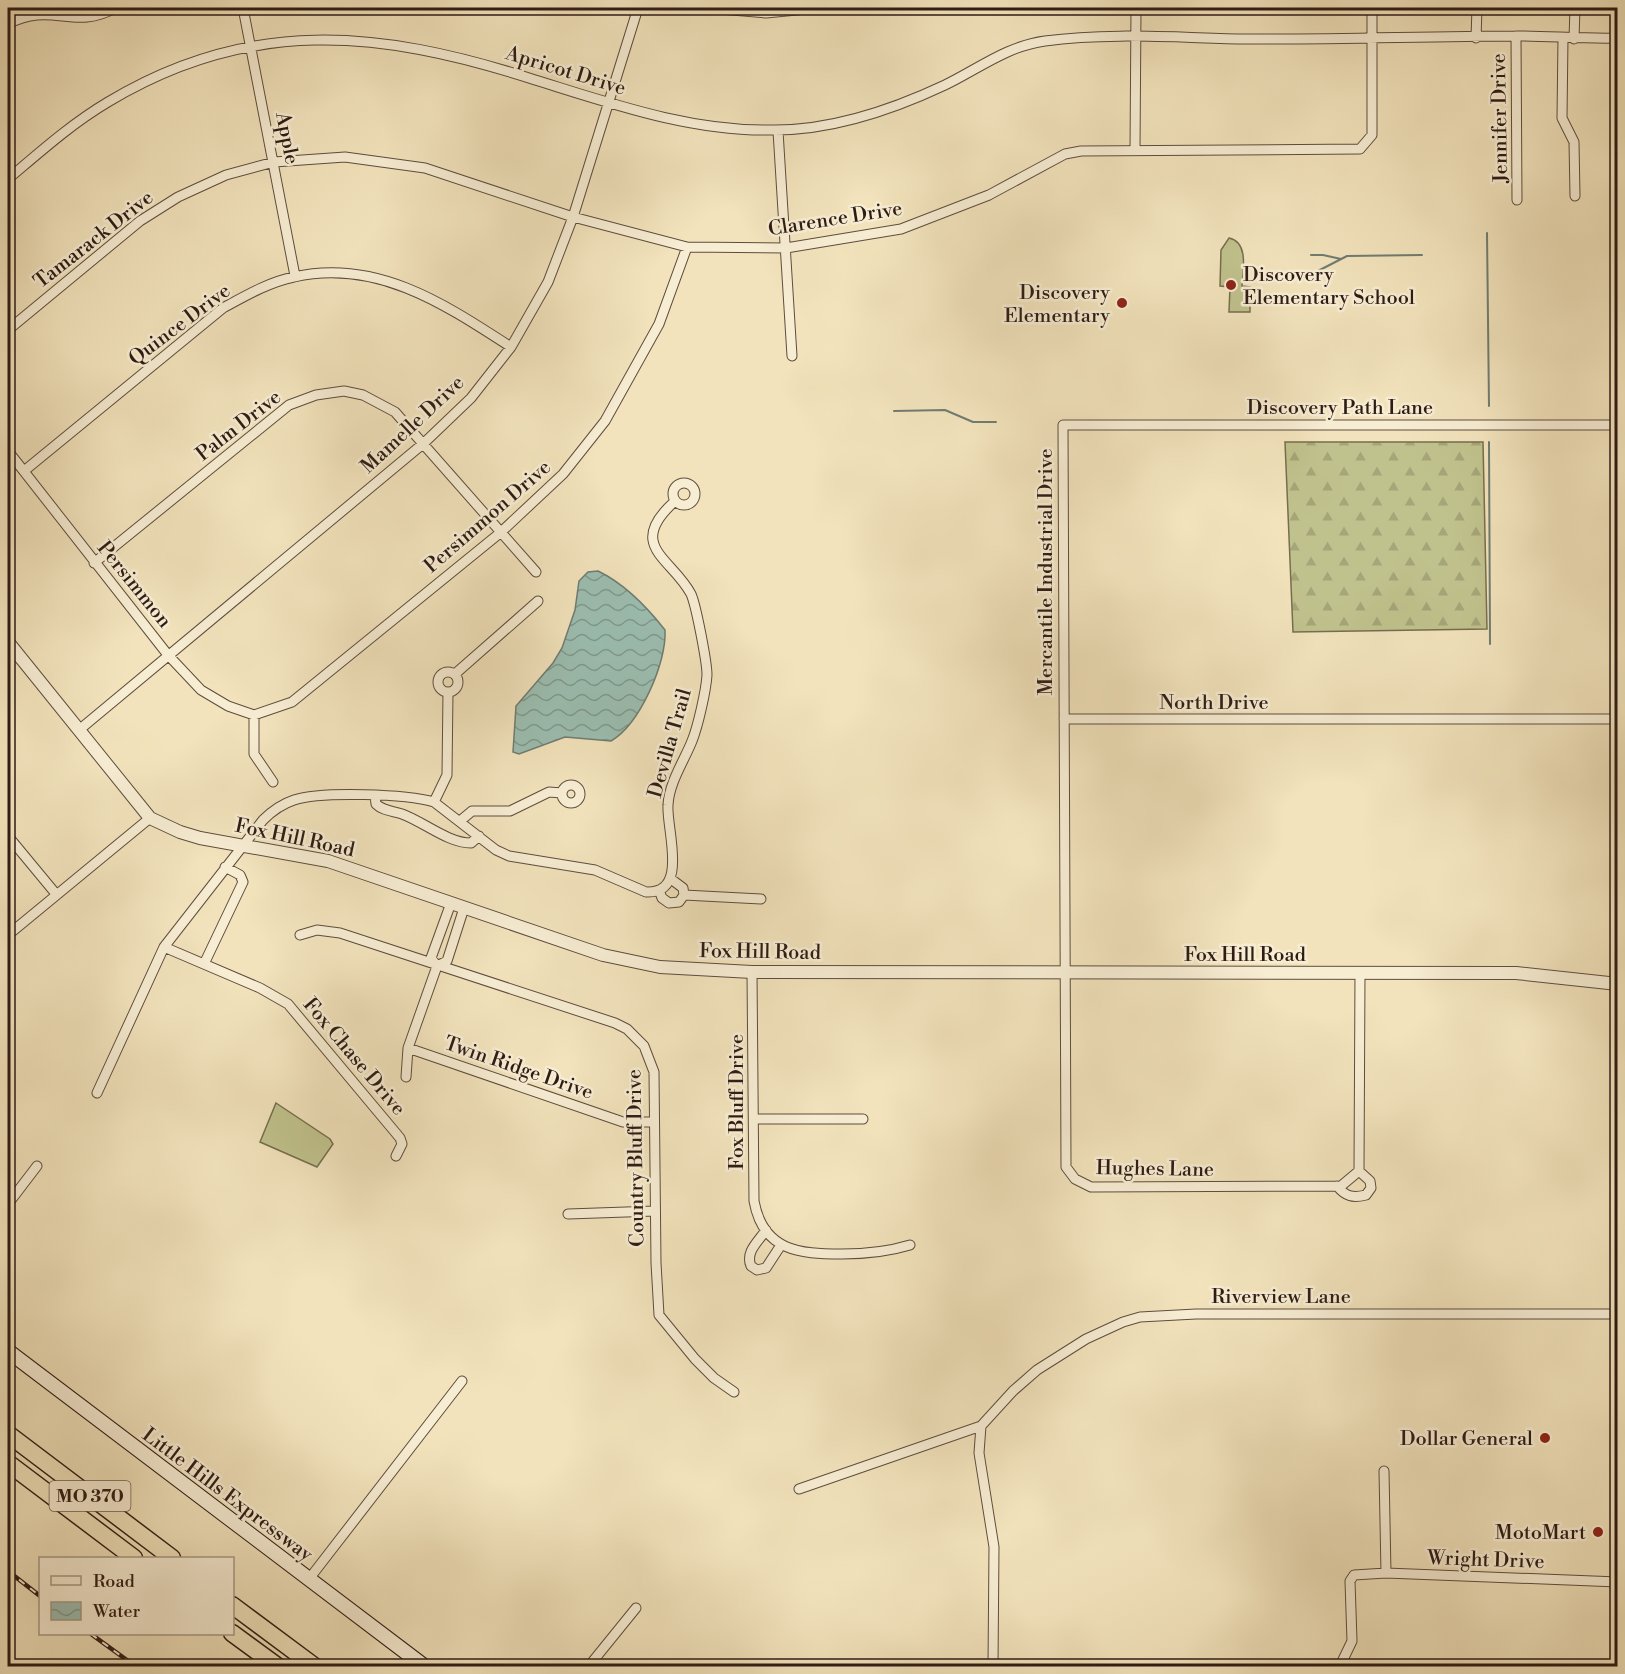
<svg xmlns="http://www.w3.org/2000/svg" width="1625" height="1674" viewBox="0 0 1625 1674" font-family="'Libre Bodoni',serif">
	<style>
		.forest { fill: url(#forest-firs); stroke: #766e50; stroke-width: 1.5 }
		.park { fill: #c0c28d; stroke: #766e50; stroke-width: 1.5 }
		.water { fill: url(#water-waves); stroke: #6f7d72; stroke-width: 1.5 }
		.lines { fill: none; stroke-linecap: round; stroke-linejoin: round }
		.stream { stroke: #6f7d72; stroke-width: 2 }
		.minor-casing { stroke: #5e4d3e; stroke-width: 11 }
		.tertiary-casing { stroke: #5e4d3e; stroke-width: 14 }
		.secondary-casing { stroke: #2d1b14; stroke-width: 16 }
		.motorway-casing { stroke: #2d1b14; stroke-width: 19 }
		.minor { stroke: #f7edd3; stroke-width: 9 }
		.tertiary { stroke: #f7edd3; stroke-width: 12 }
		.secondary { stroke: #f7edd3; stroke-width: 14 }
		.motorway { stroke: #f2e3bc; stroke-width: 16 }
		.rail-casing { stroke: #2d1b14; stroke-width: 4.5 }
		.rail { stroke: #f7edd3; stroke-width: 2; stroke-dasharray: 7; stroke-linecap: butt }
		.poi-dot { fill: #8f2418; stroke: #f7edd3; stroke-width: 2 }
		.labels { text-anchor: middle; stroke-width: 5; stroke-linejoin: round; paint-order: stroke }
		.shield { fill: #f7edd3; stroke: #6a5a4d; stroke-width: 1.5 }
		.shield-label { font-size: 18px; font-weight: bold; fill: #2d1b14 }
		.street-label { font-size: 20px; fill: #2d1b14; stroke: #f7edd3 }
		.poi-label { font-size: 20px; fill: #2d1b14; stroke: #f7edd3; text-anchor: end }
	</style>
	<defs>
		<pattern id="forest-firs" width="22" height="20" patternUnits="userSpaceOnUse" patternTransform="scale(1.5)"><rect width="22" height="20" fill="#c0c28d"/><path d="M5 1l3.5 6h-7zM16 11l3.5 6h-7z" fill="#a5a679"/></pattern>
		<pattern id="water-waves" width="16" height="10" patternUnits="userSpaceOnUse" patternTransform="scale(1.5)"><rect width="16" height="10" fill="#9bbeb1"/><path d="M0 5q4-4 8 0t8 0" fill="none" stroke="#7f9a8f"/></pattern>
	</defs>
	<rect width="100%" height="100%" fill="#f2e3bc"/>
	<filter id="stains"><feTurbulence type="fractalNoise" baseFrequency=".00333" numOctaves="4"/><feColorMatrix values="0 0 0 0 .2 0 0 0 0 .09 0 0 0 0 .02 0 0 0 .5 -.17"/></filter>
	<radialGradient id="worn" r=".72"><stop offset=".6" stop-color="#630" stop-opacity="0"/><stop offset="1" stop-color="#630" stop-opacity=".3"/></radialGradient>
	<path class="forest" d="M 1285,442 L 1483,442 L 1487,629 L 1293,632 Z"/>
	<path class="park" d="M 1229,238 C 1249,242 1243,271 1242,286 L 1250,287 L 1250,312 L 1229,312 L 1230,287 L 1220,286 L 1221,250 Z
		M 276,1103 L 330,1139 L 333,1144 L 317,1167 L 260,1142 Z"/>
	<path class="water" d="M 598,571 C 625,584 647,607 665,630 C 667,662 640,724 611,741 L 565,737 L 519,754 L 513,752 L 516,706 L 553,663 L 562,648 L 575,610 L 579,581 L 588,572 Z"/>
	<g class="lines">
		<path class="stream" d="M 1487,233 L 1489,406
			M 1311,255 L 1323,255 L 1341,259
			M 1314,273 L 1347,256 L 1422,255
			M 894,411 L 945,410 L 973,422 L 996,422
			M 1489,442 L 1490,644"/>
		<g class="minor-casing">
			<path id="minor" d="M 243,8 L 295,276
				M 708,8 L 766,13 L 817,8
				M 8,24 C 51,1 74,31 115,8
				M 1516,36 L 1517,200
				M 1476,38 L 1477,8
				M 1563,38 L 1562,118 L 1574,142 L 1575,196
				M 1574,39 L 1575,8
				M 778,131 L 792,356
				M 1135,150 L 1136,8
				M 8,179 C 40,152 71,124 108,102 C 249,17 379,30 529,78 C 610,103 690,132 775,130 C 832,130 894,109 945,85 C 978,69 1007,46 1045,41 C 1110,32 1181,38 1247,39 C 1337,40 1427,36 1516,36 C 1550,36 1584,39 1618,38
				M 8,330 L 140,221 L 178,197 L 226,175 L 274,162 L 345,157 L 425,168 L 573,217 L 687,247 L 786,248 L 901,229 L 989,195 L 1065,154 L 1081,151 L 1360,149 L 1372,135 L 1372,8
				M 8,451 L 168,655 L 201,690 L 228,706 L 254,715
				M 24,471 L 223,308 C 245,296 269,282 294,277 C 377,258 446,305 511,347
				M673 494a11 11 0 1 1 22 0a11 11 0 1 1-22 0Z
				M 94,563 L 289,405 L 316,395 L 344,391 L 363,395 L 395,412 L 536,572
				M438 682a10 10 0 1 1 20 0a10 10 0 1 1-20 0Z
				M 455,674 L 538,601
				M 254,715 L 292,702 L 500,533 L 563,474 L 605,421 L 659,324 L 687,247
				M 254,715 L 254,754 L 273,782
				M 1064,719 L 1618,719
				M 79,730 L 424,443 L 471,398 L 511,347 L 548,282 L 573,217 L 638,8
				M562 794a9 9 0 1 1 18 0a9 9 0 1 1-18 0Z
				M 375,796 L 376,804 C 383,811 393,811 402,814 C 424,822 448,843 471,843 L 479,836
				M 434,802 L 447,775 L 448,692
				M 460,821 L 472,811 L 510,811 L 549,792 L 562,793
				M 8,836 L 56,894
				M 659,890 L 662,898 L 669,903 L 679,902 L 684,895 L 683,888 L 671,879
				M 684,895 L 761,899
				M 451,903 L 431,958 L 437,966 L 447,961 L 464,908
				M 8,935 L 150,818
				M 300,935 L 317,930 L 340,933 L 615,1023 L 627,1029 L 644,1046 L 654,1072 L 656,1263 L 659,1315 L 695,1359 L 714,1378 L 734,1392
				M 164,947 L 260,988 L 288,1004 L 400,1138 L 402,1144 L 396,1156
				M 204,964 L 243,882 L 240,875 L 225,867
				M 752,972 L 754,1201 C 763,1251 799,1254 842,1254 C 867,1254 887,1252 910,1245
				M 1360,974 L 1359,1171 L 1341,1186 L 1091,1187 L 1075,1179 L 1066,1167 L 1063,425 L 1618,425
				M 408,1048 L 623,1122 L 654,1122
				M 406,1077 L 408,1048 L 437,966
				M 97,1093 L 164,947 L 263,820 C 272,811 282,804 294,800 C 321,791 407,794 434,802 L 496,850 L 509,856 L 595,870 L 646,892 C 690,894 666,829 668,805 C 669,783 684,761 692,741 C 698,726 706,691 707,675 C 707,662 696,605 691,594 C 672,558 625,546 675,501
				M 754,1119 L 863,1119
				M 1337,1186 C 1346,1197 1353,1198 1366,1195 L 1371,1188 L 1370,1181 L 1359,1171
				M 8,1204 L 37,1166
				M 568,1214 L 655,1211
				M 766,1230 C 758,1242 745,1252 751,1266 L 757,1270 L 766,1268 L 781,1245
				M 981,1426 L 979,1453 L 994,1547 L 993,1666
				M 1384,1471 L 1386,1573
				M 799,1489 L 981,1426 L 1013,1391 L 1037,1370 L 1086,1339 L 1123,1322 L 1140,1317 L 1196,1314 L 1618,1314
				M 309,1579 L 462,1381
				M 589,1666 L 636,1608
				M 1340,1666 L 1352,1641 L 1350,1581 L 1354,1575 L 1386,1573 L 1618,1582"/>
		</g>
		<g class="tertiary-casing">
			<path id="tertiary" d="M 8,642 L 150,818 L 180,832 L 200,838 L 328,861 L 603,955 L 660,967 L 752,972 L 1516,973 L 1618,984"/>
		</g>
		<g class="secondary-casing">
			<path id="secondary" d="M 8,1351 L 424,1666"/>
		</g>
		<g class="motorway-casing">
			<path id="motorway" d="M 8,1434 L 172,1558
				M 8,1463 L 134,1558
				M 232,1605 L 314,1666
				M 232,1633 L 277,1666"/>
		</g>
		<use href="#minor" class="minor"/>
		<use href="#tertiary" class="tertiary"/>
		<use href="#secondary" class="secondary"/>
		<use href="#motorway" class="motorway"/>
		<g class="rail-casing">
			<path id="rail" d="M 8,1571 L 40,1596
				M 91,1634 L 135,1666"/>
		</g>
		<use href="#rail" class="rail"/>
	</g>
	<g class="poi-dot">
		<circle cx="1231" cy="285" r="6"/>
		<circle cx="1122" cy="303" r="6"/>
		<circle cx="1545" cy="1438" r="6"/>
		<circle cx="1598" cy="1532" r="6"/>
	</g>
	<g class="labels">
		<rect class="shield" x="49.5" y="1481" width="81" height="30" rx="4.5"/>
		<g class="shield-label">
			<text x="90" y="1502">MO 370</text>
		</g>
		<g class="street-label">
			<text transform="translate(566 70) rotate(17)" y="7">Apricot Drive</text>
			<text transform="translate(1499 118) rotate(-91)" y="7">Jennifer Drive</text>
			<text transform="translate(288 138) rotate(79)" y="7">Apple</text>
			<text transform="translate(835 218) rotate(-9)" y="7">Clarence Drive</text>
			<text transform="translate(93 239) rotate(-38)" y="7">Tamarack Drive</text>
			<text transform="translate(179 324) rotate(-37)" y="7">Quince Drive</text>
			<text x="1340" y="414">Discovery Path Lane</text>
			<text transform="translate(412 424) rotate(-43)" y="7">Mamelle Drive</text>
			<text transform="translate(238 425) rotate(-38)" y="7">Palm Drive</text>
			<text transform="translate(487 516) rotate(-41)" y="7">Persimmon Drive</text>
			<text transform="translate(1045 572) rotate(-90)" y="7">Mercantile Industrial Drive</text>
			<text transform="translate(135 584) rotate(51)" y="7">Persimmon</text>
			<text x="1214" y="709">North Drive</text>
			<text transform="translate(669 743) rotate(-74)" y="7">Devilla Trail</text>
			<text transform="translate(295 837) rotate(12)" y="7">Fox Hill Road</text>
			<text transform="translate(760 951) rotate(1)" y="7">Fox Hill Road</text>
			<text x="1245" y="961">Fox Hill Road</text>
			<text transform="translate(355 1056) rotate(50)" y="7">Fox Chase Drive</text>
			<text transform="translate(519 1067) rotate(19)" y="7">Twin Ridge Drive</text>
			<text transform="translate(736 1102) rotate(-90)" y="7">Fox Bluff Drive</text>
			<text transform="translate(635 1158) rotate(-91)" y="7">Country Bluff Drive</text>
			<text transform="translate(1155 1168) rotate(1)" y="7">Hughes Lane</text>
			<text x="1281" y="1303">Riverview Lane</text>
			<text transform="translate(228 1494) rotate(37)" y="7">Little Hills Expressway</text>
			<text transform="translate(1486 1559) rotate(2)" y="7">Wright Drive</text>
		</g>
		<g class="poi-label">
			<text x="1243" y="281" text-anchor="start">Discovery<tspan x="1243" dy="23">Elementary School</tspan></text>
			<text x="1110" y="299">Discovery<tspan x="1110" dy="23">Elementary</tspan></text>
			<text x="1533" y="1445">Dollar General</text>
			<text x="1586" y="1539">MotoMart</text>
		</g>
	</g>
	<rect width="1625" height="1674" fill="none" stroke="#f2e3bc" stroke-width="30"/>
	<rect x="9" y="9" width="1607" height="1656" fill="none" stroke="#2d1b14" stroke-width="3"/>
	<rect x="15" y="15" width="1595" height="1644" fill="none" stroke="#2d1b14" stroke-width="1.5"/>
	<rect x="39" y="1557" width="195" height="78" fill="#f7edd3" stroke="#a69987" stroke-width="1.5"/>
	<rect x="51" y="1576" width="30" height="9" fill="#f7edd3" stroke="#a69987" stroke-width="1.5"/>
	<text x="93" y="1587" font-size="18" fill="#2d1b14">Road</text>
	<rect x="51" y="1602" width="30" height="18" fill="url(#water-waves)" stroke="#a69987" stroke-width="1.5"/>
	<text x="93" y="1617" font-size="18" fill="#2d1b14">Water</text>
	<rect width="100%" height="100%" filter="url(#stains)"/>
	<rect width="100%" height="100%" fill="url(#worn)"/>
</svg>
